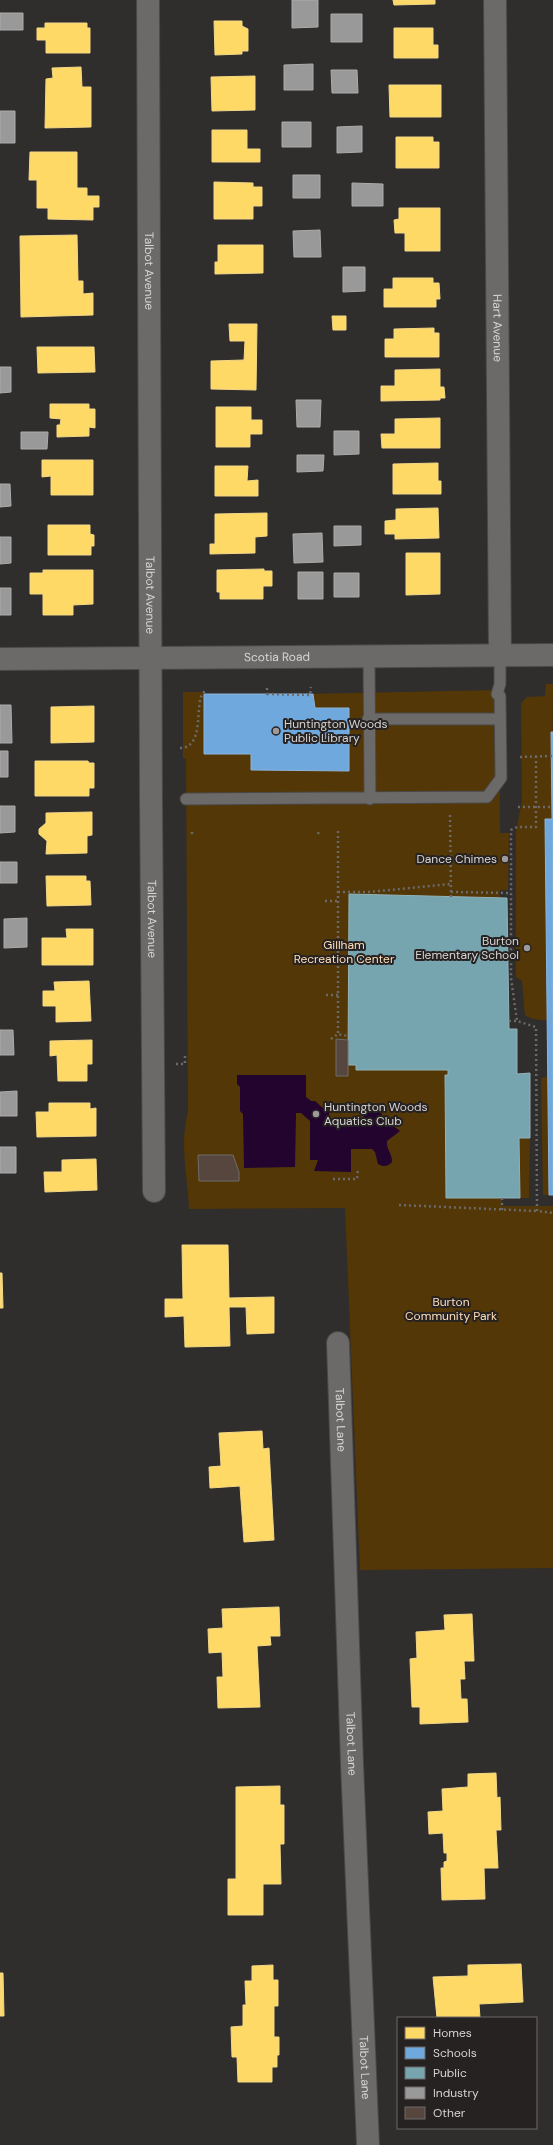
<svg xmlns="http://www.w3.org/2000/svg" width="553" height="2145" viewBox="0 0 553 2145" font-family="'DM Sans',sans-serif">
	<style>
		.green { fill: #533706 }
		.water { fill: #22042f }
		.homes { fill: #ffd966; stroke: #f3d887 }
		.schools { fill: #6fa8dc; stroke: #8eb5da }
		.public { fill: #76a5af; stroke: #93b3ba }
		.industry { fill: #999; stroke: #acabab }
		.building { fill: #56463e; stroke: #6e6c6c }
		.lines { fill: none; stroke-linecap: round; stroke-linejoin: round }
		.service-casing { stroke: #4a4848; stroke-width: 13 }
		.minor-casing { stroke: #4a4848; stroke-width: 24 }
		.tertiary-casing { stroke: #4a4848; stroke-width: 24 }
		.path { stroke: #6b6969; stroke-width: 2.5; stroke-dasharray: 2 3; stroke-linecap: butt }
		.service { stroke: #6c6969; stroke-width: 11 }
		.minor { stroke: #6c6969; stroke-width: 22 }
		.tertiary { stroke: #6c6969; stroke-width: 22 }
		.poi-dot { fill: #9d9a9a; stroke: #272222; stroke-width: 1.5 }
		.labels { text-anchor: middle; stroke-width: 4; stroke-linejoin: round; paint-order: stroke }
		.street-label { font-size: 12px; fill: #d7d4d4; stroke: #272222 }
		.poi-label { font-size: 12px; fill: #d7d4d4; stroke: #272222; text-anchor: start }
		.park-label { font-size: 12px; fill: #fedfb9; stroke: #272222 }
	</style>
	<rect width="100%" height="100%" fill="#302d2d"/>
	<path class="green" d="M 546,684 L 553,684 L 552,819 L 545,820 L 547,1020 C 539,1020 532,1020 525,1015 L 522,981 L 516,977 L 516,831 L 522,801 L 521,703 L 527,697 L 545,696 Z
		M 499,690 L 500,833 L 509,833 L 508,890 L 500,890 L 502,1206 L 553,1206 L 553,1568 L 360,1570 L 345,1208 L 189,1209 C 188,1177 179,1145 188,1112 L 186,759 L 183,758 L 183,692 L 204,692 L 204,696 Z
		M 548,1077 L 549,1195 L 543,1195 L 541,1078 Z
		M 519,1138 L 530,1138 L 529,1198 L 520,1198 Z"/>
	<path class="water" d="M 237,1075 L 306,1075 L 306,1097 L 311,1101 L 315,1101 L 325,1110 L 329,1111 L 329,1120 L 363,1121 L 364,1105 C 386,1104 376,1110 386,1120 C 390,1124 395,1127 400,1131 L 387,1141 C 386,1149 392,1153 392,1162 C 388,1167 383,1167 378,1164 L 375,1152 L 372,1149 L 351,1149 L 351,1172 L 314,1171 L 318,1160 L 310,1160 L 310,1121 L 301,1113 L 296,1113 L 295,1167 L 244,1168 L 243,1114 L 240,1111 L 240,1087 L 237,1084 Z"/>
	<path class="homes" d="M 393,0 L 435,0 L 435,4 L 394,5 Z
		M 214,21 L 242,21 L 242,26 L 248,29 L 248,51 L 242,51 L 242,54 L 215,55 Z
		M 45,23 L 87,23 L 87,28 L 90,28 L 90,53 L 46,53 L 46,40 L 37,40 L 37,28 L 45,28 Z
		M 394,28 L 433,28 L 433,45 L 438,45 L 438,58 L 394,58 Z
		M 81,67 L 82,87 L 91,87 L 91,127 L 45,128 L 46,79 L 53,78 L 52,68 Z
		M 255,76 L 255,110 L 212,111 L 211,77 Z
		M 389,85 L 441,85 L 441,117 L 390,117 Z
		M 212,130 L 247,130 L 247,149 L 260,149 L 260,162 L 212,162 Z
		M 396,137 L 433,137 L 433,142 L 439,142 L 439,168 L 396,168 Z
		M 30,152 L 77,152 L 77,188 L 87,188 L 87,196 L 99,196 L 99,207 L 93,207 L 93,220 L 48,219 L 48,208 L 37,208 L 37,180 L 29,180 Z
		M 214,182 L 253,183 L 253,187 L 262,187 L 262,206 L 253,206 L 253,219 L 214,219 Z
		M 399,208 L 440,208 L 440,251 L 405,251 L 405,233 L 395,233 L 394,220 L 399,219 Z
		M 77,235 L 78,281 L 83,281 L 83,294 L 93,293 L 93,315 L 21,317 L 20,236 Z
		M 218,245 L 263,245 L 263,273 L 215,274 L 215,262 L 218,262 Z
		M 393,278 L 433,278 L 433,283 L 439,283 L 440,299 L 436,299 L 436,307 L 384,307 L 384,289 L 393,289 Z
		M 332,316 L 346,316 L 346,330 L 333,330 Z
		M 229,324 L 257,324 L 256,390 L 211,389 L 211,361 L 244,360 L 245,341 L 230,341 Z
		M 434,328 L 434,333 L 439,333 L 439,357 L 385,357 L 385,339 L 394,339 L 394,329 Z
		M 37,347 L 94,347 L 95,372 L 38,373 Z
		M 440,369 L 440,387 L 444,387 L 445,398 L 440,398 L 440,400 L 381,401 L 381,386 L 395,386 L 395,370 Z
		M 50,404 L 89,404 L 89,409 L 95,409 L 95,428 L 89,427 L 89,436 L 57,437 L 57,425 L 60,425 L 61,419 L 50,418 Z
		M 216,407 L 251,407 L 251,420 L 262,420 L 262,434 L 250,434 L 250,447 L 216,447 Z
		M 440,418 L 440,448 L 382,448 L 381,434 L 395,434 L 395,419 Z
		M 42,460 L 93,460 L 93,495 L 51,495 L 51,476 L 42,477 Z
		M 438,463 L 438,481 L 441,481 L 441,494 L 393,494 L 393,464 Z
		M 215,466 L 248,466 L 247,481 L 258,480 L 258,496 L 215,496 Z
		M 438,508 L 439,538 L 395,539 L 395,534 L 385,534 L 385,521 L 396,520 L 396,509 Z
		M 267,513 L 267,536 L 255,537 L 255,553 L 210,554 L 210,544 L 215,544 L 215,514 Z
		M 48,525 L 90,525 L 90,534 L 94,535 L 94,546 L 91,546 L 91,555 L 48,555 Z
		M 406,553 L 440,553 L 440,594 L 406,595 Z
		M 264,569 L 264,571 L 272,571 L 272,586 L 263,586 L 263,599 L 220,599 L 220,592 L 217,592 L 217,570 Z
		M 43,570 L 93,570 L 93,604 L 73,605 L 73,615 L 43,615 L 43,594 L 30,594 L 30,573 L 43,573 Z
		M 94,706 L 94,742 L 51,743 L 51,707 Z
		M 35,761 L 88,761 L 89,763 L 94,763 L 94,788 L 89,788 L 89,796 L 35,796 Z
		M 92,812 L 92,835 L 87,836 L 87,853 L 46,854 L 47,841 L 39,834 L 39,829 L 46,823 L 46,813 Z
		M 46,876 L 86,876 L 86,881 L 90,881 L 91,905 L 47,906 Z
		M 66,929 L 93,929 L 93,965 L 42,965 L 42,938 L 67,938 Z
		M 89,981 L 91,1021 L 56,1022 L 56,1006 L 43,1006 L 43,991 L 55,991 L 54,982 Z
		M 92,1040 L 92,1064 L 87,1064 L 87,1081 L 58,1081 L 57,1055 L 50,1056 L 50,1041 Z
		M 49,1103 L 90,1103 L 90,1109 L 96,1108 L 96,1136 L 37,1137 L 36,1112 L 49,1112 Z
		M 96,1159 L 97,1190 L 45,1192 L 44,1172 L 62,1172 L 62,1160 Z
		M 182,1245 L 228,1245 L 229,1298 L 274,1297 L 274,1333 L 247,1334 L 246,1307 L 229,1307 L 230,1346 L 185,1347 L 184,1316 L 165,1317 L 165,1299 L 183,1299 Z
		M 0,1273 L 2,1273 L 3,1308 L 0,1308 Z
		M 262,1431 L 263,1449 L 269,1448 L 274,1540 L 244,1542 L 240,1486 L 210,1488 L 209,1467 L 221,1466 L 219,1433 Z
		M 279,1607 L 280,1636 L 270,1636 L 271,1645 L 257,1646 L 260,1707 L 218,1708 L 217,1677 L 223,1677 L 222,1652 L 209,1653 L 208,1629 L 223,1628 L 222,1609 Z
		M 472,1614 L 474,1661 L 464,1661 L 465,1679 L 460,1679 L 461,1699 L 467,1699 L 468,1722 L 420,1724 L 420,1707 L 412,1707 L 410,1659 L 417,1658 L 416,1632 L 445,1630 L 444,1615 Z
		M 496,1773 L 497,1798 L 500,1797 L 501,1830 L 496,1830 L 498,1868 L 484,1868 L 485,1899 L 442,1900 L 441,1868 L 444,1868 L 444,1862 L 447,1861 L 447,1853 L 444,1853 L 443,1833 L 429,1834 L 428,1812 L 443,1811 L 442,1789 L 468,1787 L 468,1774 Z
		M 280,1786 L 280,1805 L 284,1805 L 284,1844 L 280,1844 L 281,1884 L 263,1884 L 263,1915 L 228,1915 L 228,1879 L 236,1879 L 236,1787 Z
		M 521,1964 L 523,2002 L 479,2004 L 480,2018 L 437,2018 L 433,1977 L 468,1976 L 468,1965 Z
		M 273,1965 L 273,1980 L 278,1980 L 278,2006 L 274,2006 L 274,2037 L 279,2037 L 279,2055 L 277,2055 L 277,2067 L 272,2067 L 272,2082 L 238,2082 L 237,2057 L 232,2057 L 231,2027 L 243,2026 L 243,2005 L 246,2005 L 245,1981 L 252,1981 L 252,1966 Z
		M 0,1973 L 3,1973 L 4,2016 L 0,2016 Z"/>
	<path class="schools" d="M 204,694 L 313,694 L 315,708 L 349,708 L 349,771 L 251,770 L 251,754 L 204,754 Z
		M 551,732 L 553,732 L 553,1195 L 549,1195 L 545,819 L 552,819 Z"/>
	<path class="public" d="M 349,894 L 507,898 L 509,1029 L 517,1029 L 517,1074 L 530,1073 L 530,1138 L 519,1138 L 520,1198 L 446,1198 L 445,1075 L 448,1075 L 448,1070 L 356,1070 L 356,1065 L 348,1065 Z"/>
	<path class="industry" d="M 292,0 L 318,0 L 318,27 L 292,28 Z
		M 0,13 L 23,13 L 23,30 L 0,30 Z
		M 331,14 L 362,14 L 362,42 L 331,42 Z
		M 313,64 L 313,90 L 284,90 L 284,65 Z
		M 331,70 L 357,70 L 358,93 L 332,93 Z
		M 0,111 L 15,111 L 15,143 L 0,143 Z
		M 282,122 L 311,122 L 311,147 L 282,147 Z
		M 362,126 L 362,152 L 337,153 L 337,127 Z
		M 293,175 L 320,175 L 320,198 L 293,198 Z
		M 352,183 L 383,184 L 383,206 L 352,206 Z
		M 320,230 L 321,257 L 294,257 L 293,231 Z
		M 343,267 L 365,267 L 365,291 L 343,292 Z
		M 0,367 L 11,367 L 11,392 L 0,393 Z
		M 296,400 L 321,400 L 320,427 L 297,427 Z
		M 334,431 L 359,431 L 359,454 L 334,455 Z
		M 21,432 L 48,432 L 47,449 L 21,449 Z
		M 297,455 L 324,455 L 323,471 L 297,472 Z
		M 0,484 L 10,484 L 11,506 L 0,507 Z
		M 334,526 L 361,526 L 361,545 L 334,546 Z
		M 322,533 L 323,562 L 294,563 L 293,534 Z
		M 0,537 L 11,537 L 11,563 L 0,564 Z
		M 298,572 L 323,572 L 323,599 L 298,599 Z
		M 334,573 L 359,573 L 359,597 L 334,597 Z
		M 0,588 L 11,588 L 11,615 L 0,615 Z
		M 0,705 L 11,705 L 12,743 L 0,743 Z
		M 0,751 L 8,751 L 8,777 L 0,777 Z
		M 0,806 L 15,806 L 15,832 L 0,833 Z
		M 0,862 L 17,862 L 17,883 L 0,883 Z
		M 27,918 L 27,947 L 4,948 L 4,919 Z
		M 0,1030 L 13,1030 L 14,1055 L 0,1055 Z
		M 17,1091 L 17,1116 L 0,1116 L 0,1092 Z
		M 0,1147 L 16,1147 L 16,1173 L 0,1173 Z"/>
	<path class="building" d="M 336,1039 L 348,1040 L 348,1076 L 336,1076 Z
		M 198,1155 L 233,1155 L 239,1172 L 239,1181 L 199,1181 Z"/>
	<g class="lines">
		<g class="service-casing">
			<path id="service" d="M 369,656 L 370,799
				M 368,719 L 499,719
				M 186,799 L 487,797 L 501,778 L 500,696 L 497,694 L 500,684 L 500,655"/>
		</g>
		<g class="minor-casing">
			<g id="minor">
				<path id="s1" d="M 148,0 L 151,799 L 154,1191"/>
				<path id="s2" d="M 495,0 L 500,655"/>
				<path id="s3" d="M 338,1343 L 352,1764 L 368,2145"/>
			</g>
		</g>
		<g class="tertiary-casing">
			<g id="tertiary">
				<path id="s4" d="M 0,659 L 553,655"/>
			</g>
		</g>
		<path class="path" d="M 267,694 L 310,695 L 311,687
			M 267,695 L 267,687
			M 180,748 C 203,748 196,711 201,697 C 202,694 205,691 206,689
			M 536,756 L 536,827 L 517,827 L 511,830 L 511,978 L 517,1021 L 536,1027 L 537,1211 L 553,1213
			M 520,757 L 552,756
			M 518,807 L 553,807
			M 450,815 L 451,897
			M 338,831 L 338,1034
			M 192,832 L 192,837
			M 318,834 L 319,831
			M 338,892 L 369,892 L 450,884
			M 451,892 L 510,893
			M 325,901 L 339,901
			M 326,995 L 339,995
			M 509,1021 L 517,1021
			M 331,1039 L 338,1034 L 348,1036
			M 176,1064 L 185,1064 L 185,1054
			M 333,1179 L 357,1179 L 358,1169
			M 502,1198 L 502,1210
			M 399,1205 L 537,1211"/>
		<use href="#service" class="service"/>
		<use href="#minor" class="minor"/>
		<use href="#tertiary" class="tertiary"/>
	</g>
	<g class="poi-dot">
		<circle cx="276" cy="731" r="4"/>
		<circle cx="505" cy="859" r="4"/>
		<circle cx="527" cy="948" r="4"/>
		<circle cx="316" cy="1114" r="4"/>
	</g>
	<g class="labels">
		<g class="street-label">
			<text dy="4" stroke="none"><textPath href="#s1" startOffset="271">Talbot Avenue</textPath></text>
			<text dy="4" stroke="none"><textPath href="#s2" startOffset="328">Hart Avenue</textPath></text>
			<text dy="4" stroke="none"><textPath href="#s1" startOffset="595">Talbot Avenue</textPath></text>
			<text dy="4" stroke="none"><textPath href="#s4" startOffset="277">Scotia Road</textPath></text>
			<text dy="4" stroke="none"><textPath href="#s1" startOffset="919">Talbot Avenue</textPath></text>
			<text dy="4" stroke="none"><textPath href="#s3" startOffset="77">Talbot Lane</textPath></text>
			<text dy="4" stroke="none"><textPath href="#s3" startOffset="401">Talbot Lane</textPath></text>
			<text dy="4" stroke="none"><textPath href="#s3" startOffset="725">Talbot Lane</textPath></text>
		</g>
		<g class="poi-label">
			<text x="284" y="728">Huntington Woods<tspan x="284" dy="14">Public Library</tspan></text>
			<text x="497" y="863" text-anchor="end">Dance Chimes</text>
			<text x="519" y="945" text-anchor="end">Burton<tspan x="519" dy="14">Elementary School</tspan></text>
			<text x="324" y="1111">Huntington Woods<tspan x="324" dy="14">Aquatics Club</tspan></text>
		</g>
		<g class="park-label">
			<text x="344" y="949">Gillham<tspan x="344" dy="14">Recreation Center</tspan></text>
			<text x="451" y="1306">Burton<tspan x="451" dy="14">Community Park</tspan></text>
		</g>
	</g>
	<rect x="397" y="2017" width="140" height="112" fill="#272222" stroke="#6d6969"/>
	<rect x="405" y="2027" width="20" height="12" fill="#ffd966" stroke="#6d6969"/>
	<text x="433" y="2037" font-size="12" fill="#d7d4d4">Homes</text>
	<rect x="405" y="2047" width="20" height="12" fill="#6fa8dc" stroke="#6d6969"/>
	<text x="433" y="2057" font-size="12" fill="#d7d4d4">Schools</text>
	<rect x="405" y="2067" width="20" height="12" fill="#76a5af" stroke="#6d6969"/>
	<text x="433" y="2077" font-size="12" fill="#d7d4d4">Public</text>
	<rect x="405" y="2087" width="20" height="12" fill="#999999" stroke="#6d6969"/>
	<text x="433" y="2097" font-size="12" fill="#d7d4d4">Industry</text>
	<rect x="405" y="2107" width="20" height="12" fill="#56463e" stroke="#6d6969"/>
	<text x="433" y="2117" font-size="12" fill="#d7d4d4">Other</text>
</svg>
